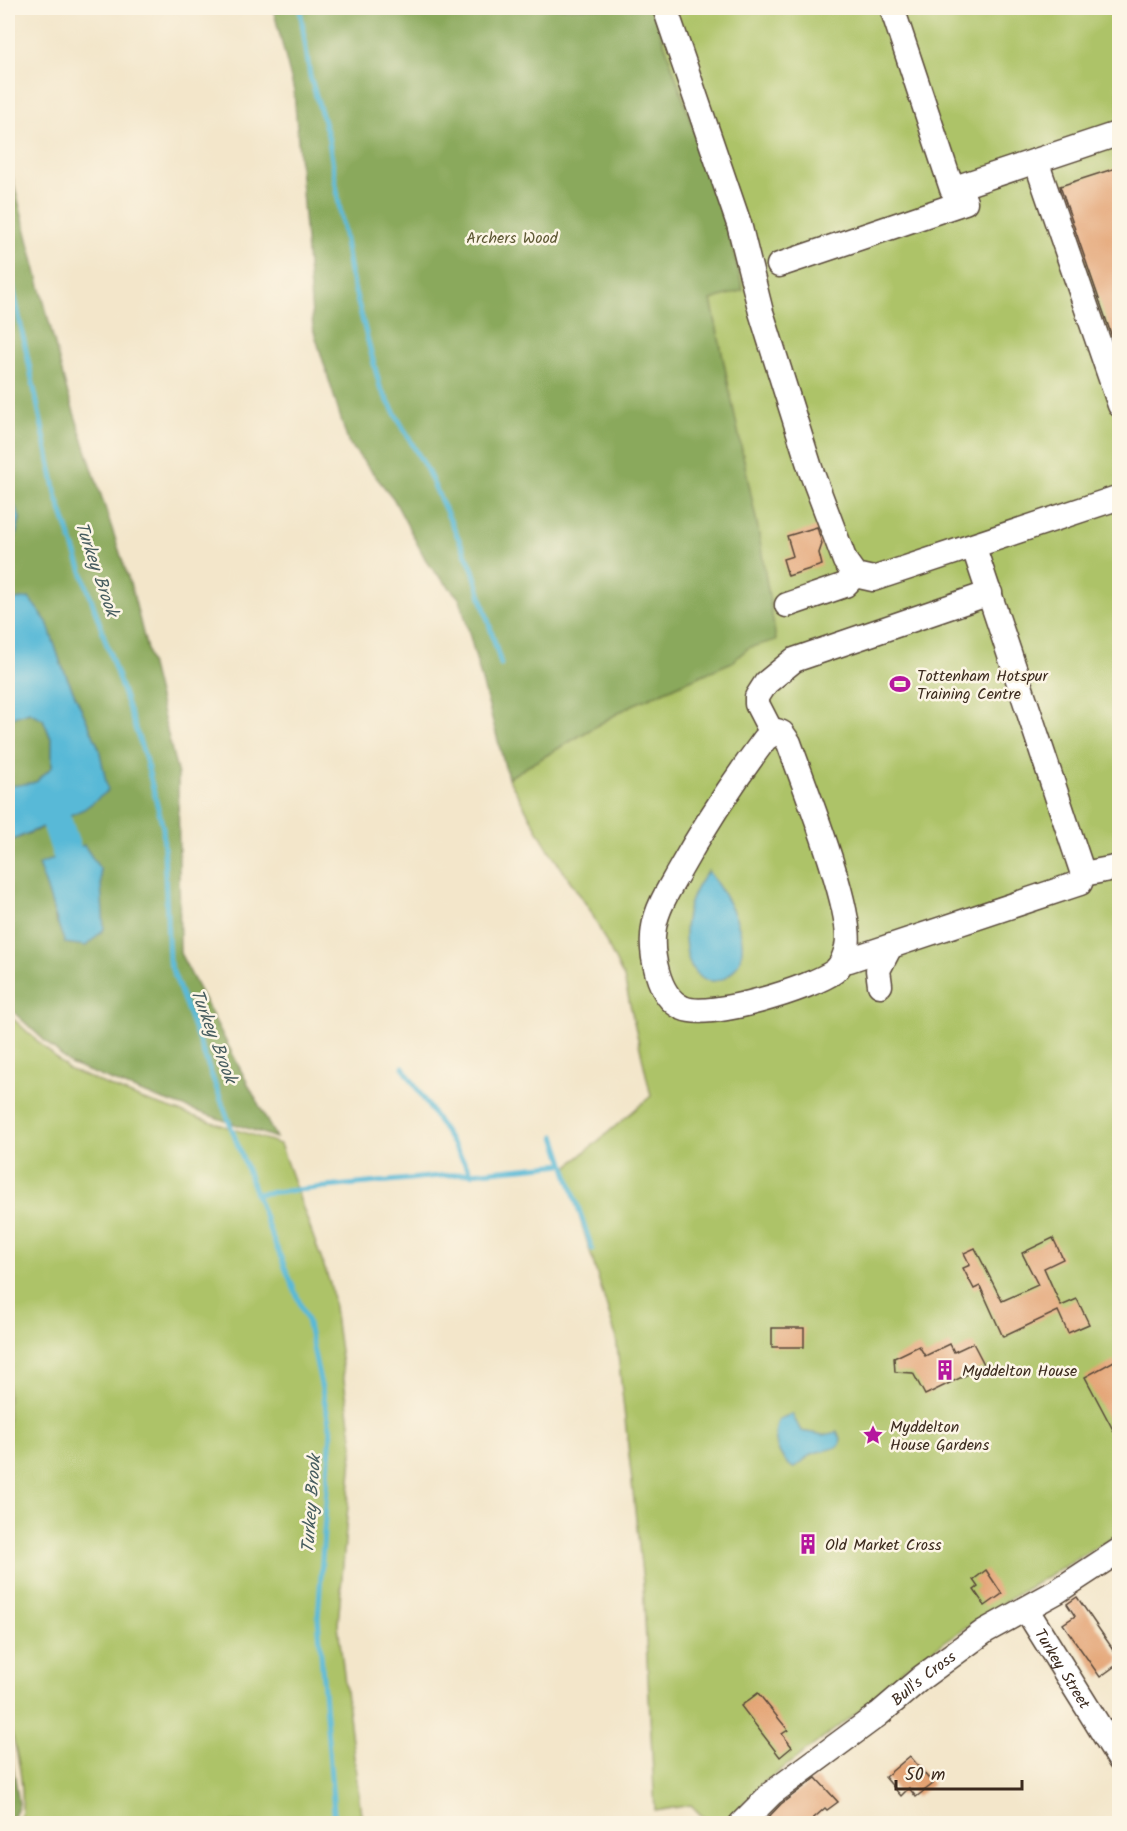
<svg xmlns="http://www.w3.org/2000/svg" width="1127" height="1831" viewBox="0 0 1127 1831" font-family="Kalam,sans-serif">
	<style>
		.green { fill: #adc367; stroke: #747642; stroke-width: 1.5 }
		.forest { fill: #8aa95c; stroke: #626a3d; stroke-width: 1.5; fill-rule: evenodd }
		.water { fill: #59b9d7; stroke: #4a727a; stroke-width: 1.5 }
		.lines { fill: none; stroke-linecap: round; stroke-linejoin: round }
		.stream { stroke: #59b9d7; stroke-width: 5 }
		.river { stroke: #59b9d7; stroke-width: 30 }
		.building { fill: #e3a272 }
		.minor-casing { stroke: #574638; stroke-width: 27 }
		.minor { stroke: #fff; stroke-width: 24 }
		.labels { text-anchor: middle; stroke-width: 5; stroke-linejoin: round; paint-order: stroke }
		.park-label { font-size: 16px; fill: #5d5834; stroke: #fcf5e5 }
		.poi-label { font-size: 16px; fill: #3b2a1e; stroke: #fcf5e5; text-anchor: start }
		.street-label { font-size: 16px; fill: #3b2a1e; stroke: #fcf5e5 }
		.water-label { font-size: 18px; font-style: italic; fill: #465c5f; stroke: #fcf5e5 }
	</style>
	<rect width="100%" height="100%" fill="#fcf5e5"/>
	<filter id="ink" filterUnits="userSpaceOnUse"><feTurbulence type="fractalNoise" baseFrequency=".0167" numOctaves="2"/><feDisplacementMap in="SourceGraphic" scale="12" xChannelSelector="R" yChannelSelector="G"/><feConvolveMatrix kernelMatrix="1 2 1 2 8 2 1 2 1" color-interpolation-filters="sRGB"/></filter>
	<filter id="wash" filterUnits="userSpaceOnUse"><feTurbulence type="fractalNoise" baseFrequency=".008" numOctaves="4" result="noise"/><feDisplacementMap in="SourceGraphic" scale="24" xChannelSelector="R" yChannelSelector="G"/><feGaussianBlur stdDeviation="1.35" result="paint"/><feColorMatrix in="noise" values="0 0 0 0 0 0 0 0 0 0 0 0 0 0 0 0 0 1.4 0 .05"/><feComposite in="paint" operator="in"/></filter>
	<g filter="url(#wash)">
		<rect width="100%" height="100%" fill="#f3e6ca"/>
		<path class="green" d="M 652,8 L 1119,8 L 1119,1534 L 1001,1604 L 905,1668 L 872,1701 L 761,1785 L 726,1823 L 709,1823 L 691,1805 L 655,1811 L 643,1583 L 616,1337 L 565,1169 L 651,1096 L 624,978 L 590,910 L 549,850 L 508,778 L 630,706 L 731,662 L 748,648 L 758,529 L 711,300 L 743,290 L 727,227 Z
			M 8,1014 L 68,1069 L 141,1099 L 280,1144 L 331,1286 L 353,1445 L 338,1625 L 362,1823 L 20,1823 C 27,1790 17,1751 8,1719 Z"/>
		<path class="forest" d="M 273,8 L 652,8 L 727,227 L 743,290 L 711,300 L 758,529 L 776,640 L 748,648 L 732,662 L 630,706 L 508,778 L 460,599 L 428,564 L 393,498 L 348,442 L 313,328 L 294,91 Z
			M 8,161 L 66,388 L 133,593 L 178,775 L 180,953 L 276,1138 L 143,1093 L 70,1064 L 8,1007 L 8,842 L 57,822 L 99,748 L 61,664 L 47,623 L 13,599 L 8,601 L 8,557 L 11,556 L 20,519 L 8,489 ZM 38,865 L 86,945 L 56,922 L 49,890 Z
			M 29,712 L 43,719 L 52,741 L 52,767 L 36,782 L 12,787 L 8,779 L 8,719 Z
			M 8,1735 L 19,1804 L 11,1824 L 8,1823 Z"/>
		<path class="water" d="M 8,489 L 20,518 L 11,556 L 8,557 Z
			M 29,598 L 47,622 L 61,664 L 99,748 L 108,791 L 84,809 L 8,842 L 8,779 L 12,786 L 36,782 L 52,767 L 52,741 L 43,719 L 29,712 L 8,719 L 8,601 Z
			M 84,845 L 100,869 L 104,929 L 86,946 L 65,943 C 54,917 49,890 38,865 Z
			M 708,871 C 722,890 740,918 742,942 C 746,984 686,1006 685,935 C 685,911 693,889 708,871 Z
			M 792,1414 L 801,1431 L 824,1435 L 837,1432 L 841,1438 L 840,1445 C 830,1452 822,1449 812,1454 C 805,1458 801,1464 793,1468 C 777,1457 771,1436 779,1419 Z"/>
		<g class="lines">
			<path class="stream" d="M 300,8 L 310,76 L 328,135 L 350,272 L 380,387 L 427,470 L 473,570 L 501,664
				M 8,264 L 57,498 L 145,757 L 163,828 L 169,961 L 271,1234 L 307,1320 L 331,1431 L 318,1618 L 335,1824
				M 403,1067 L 472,1174
				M 555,1136 L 592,1249
				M 255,1194 L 564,1164"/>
			<path class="river" d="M 57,822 L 67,852"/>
		</g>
		<g id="blocks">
			<path class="building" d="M 1119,167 L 1119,357 L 1060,186 Z
				M 817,527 L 822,544 L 819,553 L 822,565 L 788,576 L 783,559 L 793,556 L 787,536 Z
				M 1053,1238 L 1063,1259 L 1044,1268 L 1061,1306 L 1077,1299 L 1089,1324 L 1068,1333 L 1058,1311 L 1003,1337 L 980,1286 L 974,1289 L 963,1268 L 970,1265 L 964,1253 L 975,1248 L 1002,1301 L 1038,1285 L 1022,1253 Z
				M 772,1328 L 804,1328 L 804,1347 L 772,1347 Z
				M 973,1343 L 985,1366 L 925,1395 L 913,1373 L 895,1372 L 894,1358 L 919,1346 L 925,1356 L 950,1344 L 954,1352 Z
				M 1114,1361 L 1119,1371 L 1119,1441 L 1085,1377 Z
				M 986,1570 L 1002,1594 L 985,1606 L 974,1590 L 978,1587 L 973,1580 Z
				M 1077,1597 L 1119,1658 L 1119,1663 L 1100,1677 L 1063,1624 L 1075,1616 L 1067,1604 Z
				M 758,1693 L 788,1730 L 782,1734 L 792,1747 L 780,1757 L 741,1706 Z
				M 910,1756 L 933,1784 L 916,1797 L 909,1788 L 901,1796 L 885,1777 Z
				M 816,1778 L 838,1802 L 827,1810 L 825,1808 L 807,1824 L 762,1824 L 781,1804 Z"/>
		</g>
	</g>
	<g filter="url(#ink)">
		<use href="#blocks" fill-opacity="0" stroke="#574638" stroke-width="1.5"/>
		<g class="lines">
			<g class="minor-casing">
				<g id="minor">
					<path d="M 665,8 L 739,224 L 761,312 L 811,471 L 845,561 L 855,575 L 873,579 L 1120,497"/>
					<path d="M 892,8 L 952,189 L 1120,133"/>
					<path d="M 1036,161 L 1120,405"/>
					<path d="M 779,265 L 965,202 L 959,186"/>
					<path d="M 974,548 L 1083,874 L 1120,867"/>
					<path d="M 787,605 L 845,585 L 855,575"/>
					<path d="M 777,731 L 782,733 L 789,743 C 803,783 855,912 847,947 C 845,956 842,965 835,971 C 812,988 709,1020 683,1008 C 657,997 650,951 654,927 C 657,908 669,889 678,873 C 704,826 733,782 765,739 Z"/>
					<path d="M 772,733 L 757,704 L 757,697 L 766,683 L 794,660 L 990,593"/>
					<path d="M 844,959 L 849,960 L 1080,883 L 1083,874"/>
					<path d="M 880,985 L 878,970 L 890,947"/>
					<path id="s1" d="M 1026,1609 L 1120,1760"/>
					<path id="s2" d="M 741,1824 L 772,1793 L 879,1714 L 921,1678 L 985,1631 L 1056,1592 L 1120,1550"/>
				</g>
			</g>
			<use href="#minor" class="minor"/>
		</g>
	</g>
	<defs>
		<g id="stadium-bare" transform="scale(1.62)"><path d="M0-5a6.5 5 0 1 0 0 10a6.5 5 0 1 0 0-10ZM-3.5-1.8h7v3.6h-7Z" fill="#b5179e" stroke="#fcf5e5" stroke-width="2.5" paint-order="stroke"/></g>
		<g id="building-bare" transform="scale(1.62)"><path d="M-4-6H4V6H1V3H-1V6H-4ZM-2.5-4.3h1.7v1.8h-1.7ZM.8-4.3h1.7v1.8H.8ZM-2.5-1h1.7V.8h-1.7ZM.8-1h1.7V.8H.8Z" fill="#b5179e" stroke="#fcf5e5" stroke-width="2.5" paint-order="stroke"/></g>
		<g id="sight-bare" transform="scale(1.62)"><path d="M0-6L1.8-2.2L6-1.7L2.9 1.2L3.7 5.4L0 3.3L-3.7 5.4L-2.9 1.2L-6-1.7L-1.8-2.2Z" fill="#b5179e" stroke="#fcf5e5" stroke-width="2.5" paint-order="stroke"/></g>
	</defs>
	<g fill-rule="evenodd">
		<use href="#stadium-bare" x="900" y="684"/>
		<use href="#building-bare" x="945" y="1370"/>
		<use href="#sight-bare" x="873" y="1435"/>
		<use href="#building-bare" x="808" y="1544"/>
	</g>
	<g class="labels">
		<g class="park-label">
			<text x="512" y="243">Archers Wood</text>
		</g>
		<g class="poi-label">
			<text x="917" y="681">Tottenham Hotspur<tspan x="917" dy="18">Training Centre</tspan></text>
			<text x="962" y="1376">Myddelton House</text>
			<text x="890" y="1432">Myddelton<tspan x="890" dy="18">House Gardens</tspan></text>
			<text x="825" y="1550">Old Market Cross</text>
		</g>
		<g class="street-label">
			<text dy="6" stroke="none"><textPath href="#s1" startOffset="70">Turkey Street</textPath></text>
			<text dy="6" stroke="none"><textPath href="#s2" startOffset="234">Bull's Cross</textPath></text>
		</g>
		<g class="water-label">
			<text transform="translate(97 569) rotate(71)" y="6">Turkey Brook</text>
			<text transform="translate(214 1036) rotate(69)" y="6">Turkey Brook</text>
			<text transform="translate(311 1504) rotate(-86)" y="6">Turkey Brook</text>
		</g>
	</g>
	<rect width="1127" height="1831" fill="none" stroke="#fcf5e5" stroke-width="30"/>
	<path d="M896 1780v9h126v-9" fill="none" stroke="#3b2a1e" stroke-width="3"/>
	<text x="905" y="1780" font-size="18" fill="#3b2a1e" stroke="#fcf5e5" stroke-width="4.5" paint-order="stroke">50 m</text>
</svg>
